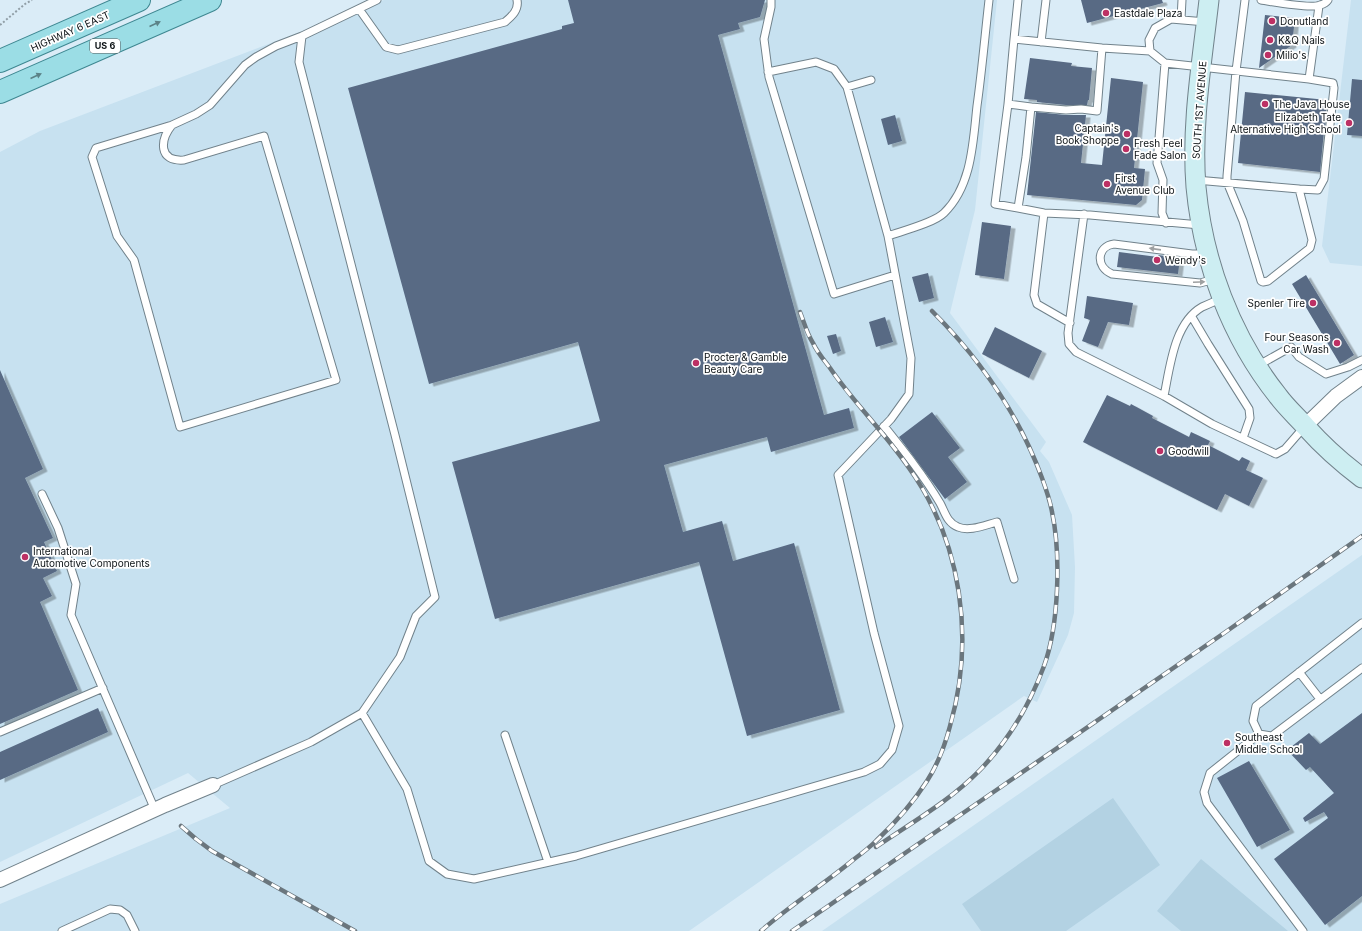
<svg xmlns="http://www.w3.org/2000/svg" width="1362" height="931" viewBox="0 0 1362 931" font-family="Inter,sans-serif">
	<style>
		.built { fill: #c7e1f0 }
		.green { fill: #b3d2e3 }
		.building { fill: #586a84; filter: url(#shadow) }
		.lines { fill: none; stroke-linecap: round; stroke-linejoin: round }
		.service-casing { stroke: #71828b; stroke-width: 9 }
		.minor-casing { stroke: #71828b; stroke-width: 16 }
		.secondary-casing { stroke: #71828b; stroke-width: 21 }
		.primary-casing { stroke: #3e8791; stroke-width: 24 }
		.path { stroke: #909ea6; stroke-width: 2; stroke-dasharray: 2 2; stroke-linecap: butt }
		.service { stroke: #fff; stroke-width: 7 }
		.minor { stroke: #fff; stroke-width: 14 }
		.secondary { stroke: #cdeef2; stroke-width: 19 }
		.primary { stroke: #9bdde5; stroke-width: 22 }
		.rail-casing { stroke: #6b767d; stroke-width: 4.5 }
		.rail { stroke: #fff; stroke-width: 3; stroke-dasharray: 9; stroke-linecap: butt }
		.oneway { fill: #5b8287 }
		.oneway2 { fill: #9ea0a1 }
		.poi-dot { fill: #bd3064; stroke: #fff; stroke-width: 1.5 }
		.labels { text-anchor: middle; stroke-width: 3.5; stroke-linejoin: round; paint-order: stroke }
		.shield { fill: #fff; stroke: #55595b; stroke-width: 1 }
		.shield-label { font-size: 9px; font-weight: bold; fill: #0c1215 }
		.poi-label { font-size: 10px; fill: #0c1215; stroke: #fff; text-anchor: start }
		.street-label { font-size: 10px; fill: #0c1215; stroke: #fff }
	</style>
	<defs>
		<filter id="shadow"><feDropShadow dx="4.5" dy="2.5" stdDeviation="0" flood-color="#0004"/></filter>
	</defs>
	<rect width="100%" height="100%" fill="#daecf7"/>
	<path class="built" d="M 384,0 L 997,0 L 975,210 L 950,313 L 1046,442 L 1040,451 L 1049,462 L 1072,515 L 1075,567 L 1074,613 L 1068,635 L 1037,702 L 1024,696 L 689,931 L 0,931 L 0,904 L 230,808 L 188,773 L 0,862 L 0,152 L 40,131 Z
		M 1351,0 L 1362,0 L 1362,266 L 1330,263 L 1322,246 Z
		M 1362,555 L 1362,931 L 822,931 Z"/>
	<path class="green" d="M 1113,798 L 1160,865 L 1066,931 L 981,931 L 962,904 Z
		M 1201,859 L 1288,931 L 1181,931 L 1157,911 Z"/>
	<path class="building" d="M 568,0 L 765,0 L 760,17 L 738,23 L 740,29 L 718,35 L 824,415 L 849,408 L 854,428 L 771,452 L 767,437 L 664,465 L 683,532 L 722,521 L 733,561 L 794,543 L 840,710 L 747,736 L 699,562 L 495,619 L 452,462 L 600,421 L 578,342 L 429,384 L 348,88 L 562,29 L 562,26 L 574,23 Z
		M 1081,0 L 1162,0 L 1163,3 L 1087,23 Z
		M 1265,15 L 1295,18 L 1292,45 L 1259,68 Z
		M 1030,58 L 1072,63 L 1071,66 L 1092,68 L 1089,100 L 1088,100 L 1087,105 L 1066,105 L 1037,102 L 1037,100 L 1024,99 Z
		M 1111,78 L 1143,82 L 1134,168 L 1145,169 L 1142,200 L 1136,205 L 1027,195 L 1036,112 L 1066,115 L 1086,115 L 1081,163 L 1102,165 Z
		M 1352,79 L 1362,80 L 1362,136 L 1347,135 Z
		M 1245,92 L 1327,100 L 1320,172 L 1238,163 Z
		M 895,115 L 902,141 L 888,145 L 881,119 Z
		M 982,222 L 1011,226 L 1004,279 L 975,275 Z
		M 1119,252 L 1158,257 L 1158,255 L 1180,258 L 1178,274 L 1117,267 Z
		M 928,273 L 934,298 L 919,302 L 912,277 Z
		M 1306,275 L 1354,355 L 1340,364 L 1292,284 Z
		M 1087,296 L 1133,303 L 1129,325 L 1108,322 L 1098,347 L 1082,341 L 1090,320 L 1084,318 Z
		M 885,317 L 893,342 L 876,347 L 869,322 Z
		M 995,327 L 1042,351 L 1029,378 L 982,354 Z
		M 836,334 L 841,351 L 833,354 L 827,336 Z
		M 0,370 L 43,469 L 25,478 L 53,538 L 44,542 L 57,571 L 43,578 L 52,596 L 40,602 L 78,690 L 0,724 Z
		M 1107,395 L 1130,406 L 1131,404 L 1153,416 L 1152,418 L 1189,437 L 1191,432 L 1210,441 L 1208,445 L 1239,461 L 1242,457 L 1250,461 L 1246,470 L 1263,478 L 1249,506 L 1225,494 L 1217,510 L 1083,442 Z
		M 932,412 L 960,448 L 948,457 L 967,482 L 945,499 L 899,437 Z
		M 98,708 L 108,732 L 0,780 L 0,752 Z
		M 1362,713 L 1362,896 L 1325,925 L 1274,859 L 1328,818 L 1324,812 L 1305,822 L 1303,818 L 1334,793 L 1310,767 L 1306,770 L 1287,750 L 1309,733 L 1320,744 Z
		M 1249,761 L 1290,830 L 1257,847 L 1217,778 Z"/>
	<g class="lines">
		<g class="service-casing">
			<path id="service" d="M 771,0 L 771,7 L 764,39 L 769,77 L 834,294 L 895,275
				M 1261,0 C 1273,2 1311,9 1320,5 C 1324,4 1326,3 1328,0
				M 359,9 L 386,47 L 398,50 L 505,22 C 512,16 519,10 517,0
				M 1181,19 L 1182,0
				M 1206,22 L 1171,19 L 1155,28 L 1149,40 L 1150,51 L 1165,63 L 1309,79 L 1319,6
				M 1014,39 L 1018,0
				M 1041,42 L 1046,0
				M 1102,48 L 1097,111 L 1081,109 L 1066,110 L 1031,107 L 1026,157 L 1018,208 L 1044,213 L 1090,215 L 1200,225
				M 1165,63 L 1157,163 L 1163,180 L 1162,213 L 1166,223
				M 847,87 L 871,80
				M 1008,104 L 995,204 L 1018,208
				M 1031,107 L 1008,104 L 1014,39 L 1102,48 L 1150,51
				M 172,125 C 160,140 158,162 184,160 L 264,136 L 336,380 L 180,427 L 134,260 L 117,236 L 92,157 L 96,148 L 172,125 L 196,114 L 210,105 L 245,65 L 256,57 L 276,46 L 302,36
				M 1196,180 L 1299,189 L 1312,240 L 1310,248 L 1268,281 L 1263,282 L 1261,281 L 1243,221 L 1227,182 L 1227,176 L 1236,71 L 1245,0
				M 1299,189 L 1318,190 L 1324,179 L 1334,88 L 1333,83 L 1309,79
				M 1044,213 L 1034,295 L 1037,304 L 1070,323
				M 1084,214 L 1068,333 L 1069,344 L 1076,352 L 1164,396 L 1212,424 L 1276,454 L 1285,449 L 1305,426
				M 888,236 C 902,231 934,223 944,213 C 972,186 973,142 977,106 C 982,70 985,35 989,0
				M 1207,254 L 1192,254 L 1114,244 C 1097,246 1095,267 1112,274 L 1200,283 L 1215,279
				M 1192,317 L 1208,344 L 1249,409 L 1250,418 L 1243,438
				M 1257,366 L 1291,347 L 1299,357 L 1326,374 L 1348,367 L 1362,360
				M 1164,396 C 1170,367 1174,323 1202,307 C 1209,304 1216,301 1222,298
				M 884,426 C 904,451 924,476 940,503 C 945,512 947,523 958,527 C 969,532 985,525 997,522 L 1014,579
				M 42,494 L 58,528 L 76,584 L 71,615 L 155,810
				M 1299,672 L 1320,699
				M 362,713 L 407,789 L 429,861 L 447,874 L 474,879 L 576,856 L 864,772 L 880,764 L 892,750 L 899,726 L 874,633 L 838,475 L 891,419 L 909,394 L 911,358 L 888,236 L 847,87 L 834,69 L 816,62 L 768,72
				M 0,732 L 103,688
				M 1259,734 L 1253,721 L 1256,706 L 1362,623
				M 505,735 L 548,862
				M 213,785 L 311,742 L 362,713 L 400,657 L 416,616 L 435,597 L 395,435 L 299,62 L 302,36 L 377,0
				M 62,931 L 110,909 L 120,910 L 127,915 L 135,931
				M 1303,931 L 1207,803 L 1204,792 L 1210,773 L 1259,734 L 1272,736 L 1362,668"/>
		</g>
		<g class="minor-casing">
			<path id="minor" d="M 1305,426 L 1336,396 L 1362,377
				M 0,880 L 165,805 L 213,785"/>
		</g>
		<g class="secondary-casing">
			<path id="secondary" d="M 1209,0 C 1202,62 1191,125 1196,187 C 1203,262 1231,337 1278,396 C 1286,407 1297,417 1306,427 C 1323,446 1342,463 1362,478"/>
		</g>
		<g class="primary-casing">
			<path id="primary" d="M 0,61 L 139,0
				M 0,92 L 210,0"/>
		</g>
		<path class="path" d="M 0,25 L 25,4 L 32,0"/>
		<use href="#service" class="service"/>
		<use href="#minor" class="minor"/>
		<use href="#secondary" class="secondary"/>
		<use href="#primary" class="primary"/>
		<g class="rail-casing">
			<path id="rail" d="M 181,826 L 196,839 L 212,851 L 355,931
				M 876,847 C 911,823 950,801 980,770 C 1008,741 1030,704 1044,666 C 1059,625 1061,554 1052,512 C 1050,500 1046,489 1042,478 C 1019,415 979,358 932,311
				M 761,931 C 790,905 823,885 853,860 C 861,854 869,848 876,841 C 895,823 913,803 927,781 C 938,764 945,745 950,726 C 975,639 962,542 909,468 C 885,433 854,403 830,368 C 824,360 817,352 813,343 C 807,334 804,322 800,312
				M 792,931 L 1227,631 L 1362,536"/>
		</g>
		<use href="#rail" class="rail"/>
	</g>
	<defs><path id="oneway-solid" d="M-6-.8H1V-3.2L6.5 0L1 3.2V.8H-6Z"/></defs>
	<g class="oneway">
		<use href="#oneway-solid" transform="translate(155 24) rotate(-24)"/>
		<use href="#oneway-solid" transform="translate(36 76) rotate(-24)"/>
	</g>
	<g class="oneway2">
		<use href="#oneway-solid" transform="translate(1155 249) rotate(-172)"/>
		<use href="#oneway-solid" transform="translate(1199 282) rotate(-2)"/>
	</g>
	<g class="poi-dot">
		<circle cx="1106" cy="13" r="4"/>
		<circle cx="1272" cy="21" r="4"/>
		<circle cx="1270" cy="40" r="4"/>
		<circle cx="1268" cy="55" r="4"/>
		<circle cx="1265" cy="104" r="4"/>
		<circle cx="1349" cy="123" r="4"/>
		<circle cx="1127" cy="134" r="4"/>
		<circle cx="1126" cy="149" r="4"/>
		<circle cx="1107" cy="184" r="4"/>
		<circle cx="1157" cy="260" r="4"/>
		<circle cx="1313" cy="303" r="4"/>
		<circle cx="1337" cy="343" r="4"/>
		<circle cx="696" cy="363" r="4"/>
		<circle cx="1160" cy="451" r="4"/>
		<circle cx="25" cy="557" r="4"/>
		<circle cx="1227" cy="743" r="4"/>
	</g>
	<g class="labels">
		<rect class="shield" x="90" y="39" width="30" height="14" rx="3"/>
		<g class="shield-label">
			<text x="105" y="49">US 6</text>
		</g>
		<g class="poi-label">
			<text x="1114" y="17">Eastdale Plaza</text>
			<text x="1280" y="25">Donutland</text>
			<text x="1278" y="44">K&amp;Q Nails</text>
			<text x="1276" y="59">Milio's</text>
			<text x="1273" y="108">The Java House</text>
			<text x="1341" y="121" text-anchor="end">Elizabeth Tate<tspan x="1341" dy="12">Alternative High School</tspan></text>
			<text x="1119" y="132" text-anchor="end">Captain's<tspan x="1119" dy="12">Book Shoppe</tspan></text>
			<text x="1134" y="147">Fresh Feel<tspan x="1134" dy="12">Fade Salon</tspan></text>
			<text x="1115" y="182">First<tspan x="1115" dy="12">Avenue Club</tspan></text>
			<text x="1165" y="264">Wendy's</text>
			<text x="1305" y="307" text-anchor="end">Spenler Tire</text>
			<text x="1329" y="341" text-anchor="end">Four Seasons<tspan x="1329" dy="12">Car Wash</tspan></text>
			<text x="704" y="361">Procter &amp; Gamble<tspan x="704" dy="12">Beauty Care</tspan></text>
			<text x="1168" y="455">Goodwill</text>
			<text x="33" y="555">International<tspan x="33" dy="12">Automotive Components</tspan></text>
			<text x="1235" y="741">Southeast<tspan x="1235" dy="12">Middle School</tspan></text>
		</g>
		<g class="street-label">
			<text transform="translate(70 31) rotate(-24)" y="4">HIGHWAY 6 EAST</text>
			<text transform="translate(1199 110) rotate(-86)" y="4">SOUTH 1ST AVENUE</text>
		</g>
	</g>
</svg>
